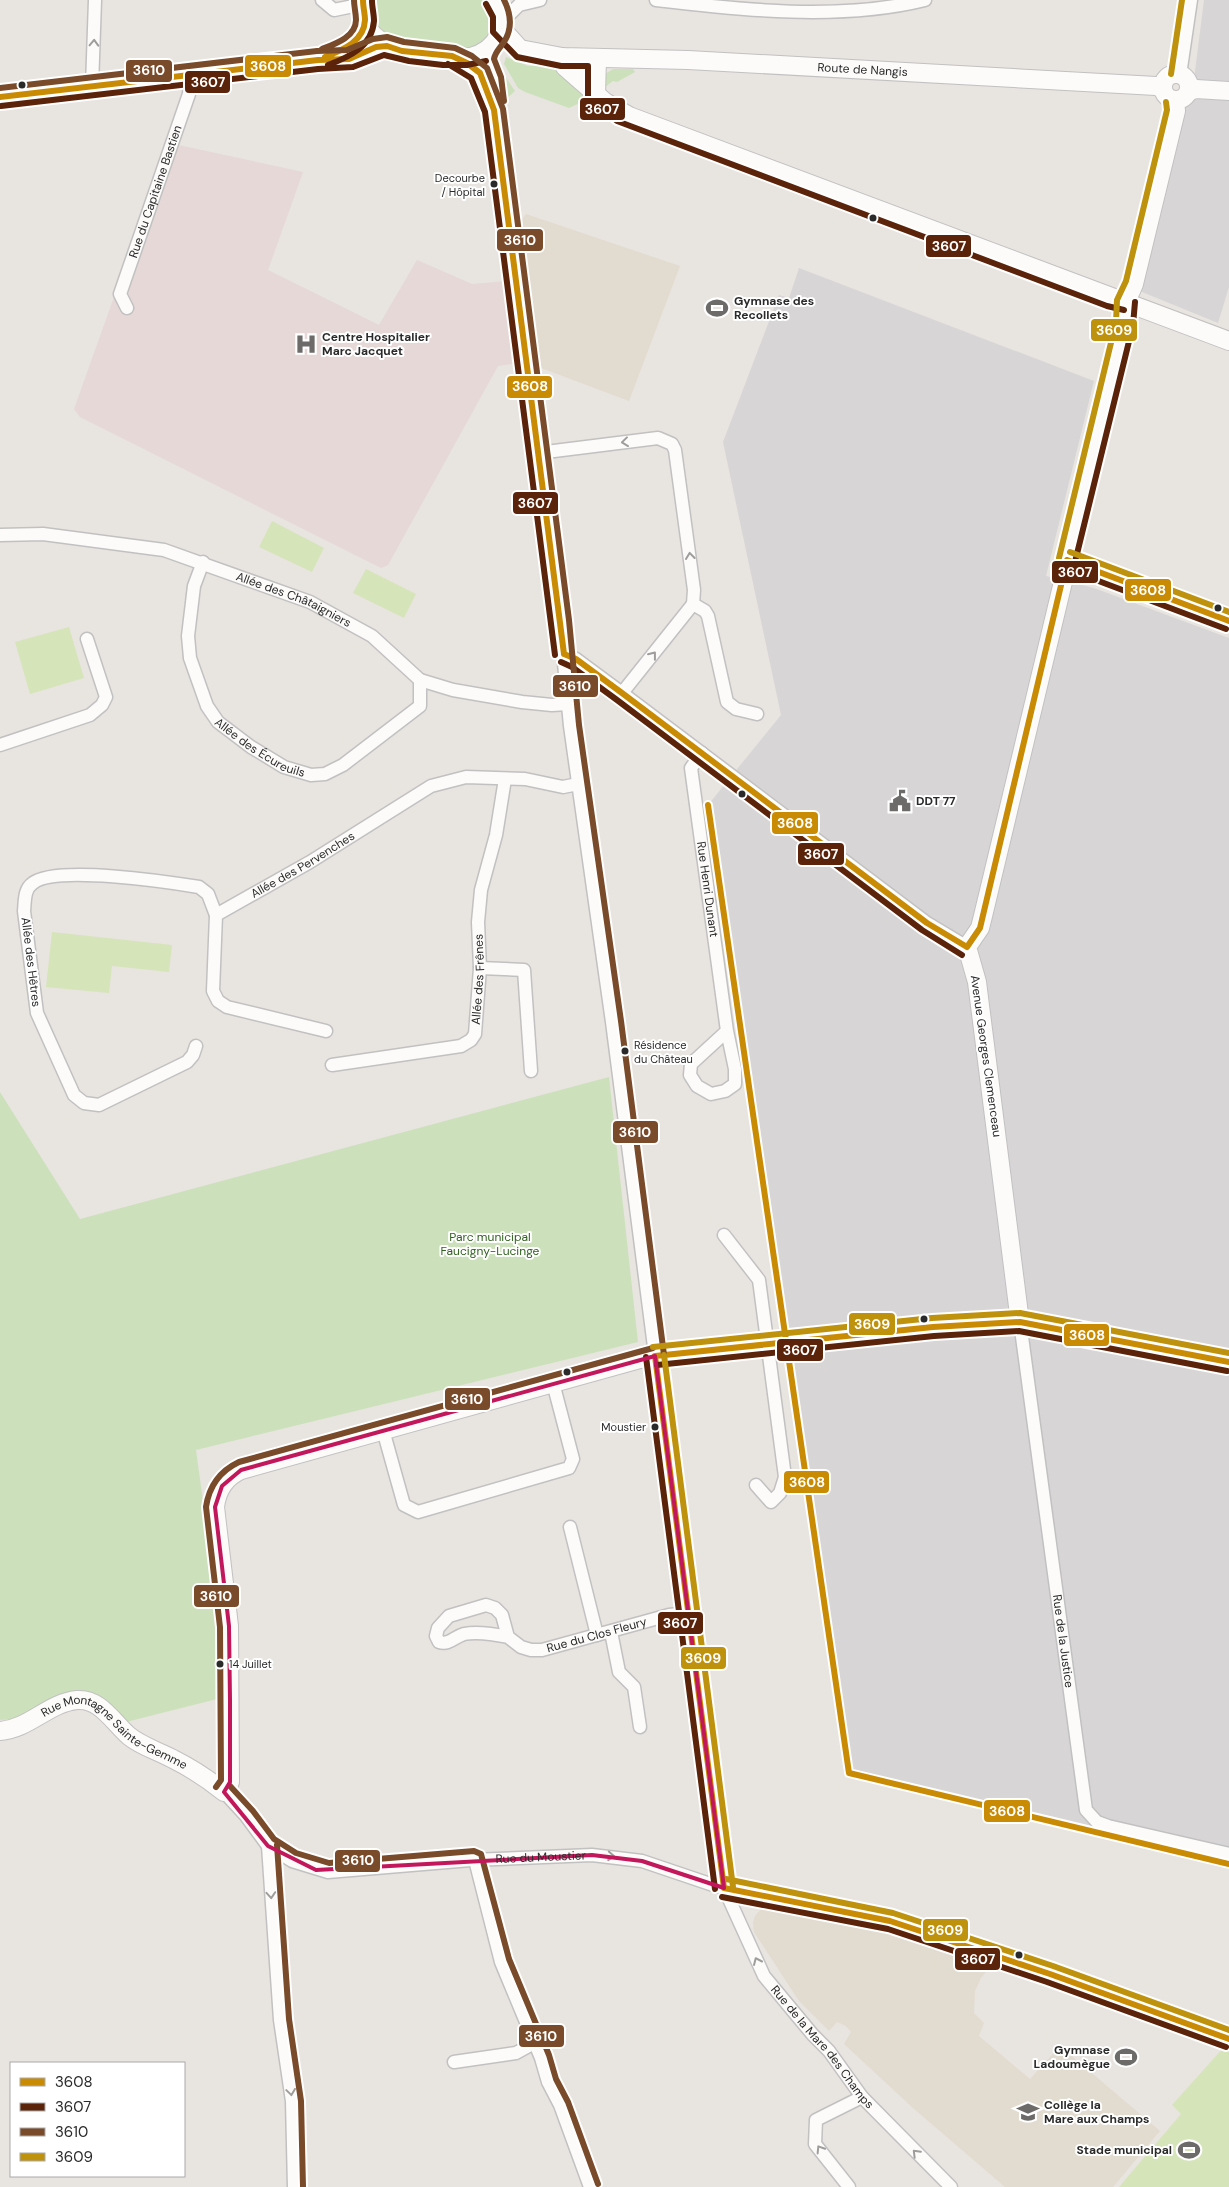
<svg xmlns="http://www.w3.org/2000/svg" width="1229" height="2187" viewBox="0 0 1229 2187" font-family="'DM Sans',sans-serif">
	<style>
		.industrial { fill: #d8d5d7 }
		.education { fill: #e2dbcf }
		.medical { fill: #e5d8d7 }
		.green { fill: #cce1bb }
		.pitch { fill: #d6e4ba }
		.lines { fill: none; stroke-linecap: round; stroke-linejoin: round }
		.street-casing { stroke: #c2c1c1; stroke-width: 15 }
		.secondary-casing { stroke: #c2c1c1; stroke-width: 20 }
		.street { stroke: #fcfbfa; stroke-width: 12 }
		.secondary { stroke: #fcfbfa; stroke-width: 18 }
		.bus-1-casing { stroke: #fff; stroke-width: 10 }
		.bus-2-casing { stroke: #fff; stroke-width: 10 }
		.bus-3-casing { stroke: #fff; stroke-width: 10 }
		.bus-4-casing { stroke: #fff; stroke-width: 10 }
		.bus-1 { stroke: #ca8b04; stroke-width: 6 }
		.bus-2 { stroke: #5a230a; stroke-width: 6 }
		.bus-3 { stroke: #7a4b2a; stroke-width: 6 }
		.bus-4 { stroke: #bf920d; stroke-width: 6 }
		.oneway { stroke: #9e9d9c }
		.marked { fill: none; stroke: #c2185b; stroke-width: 4; stroke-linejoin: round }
		.bus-dot { fill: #2a2a2a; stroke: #fff; stroke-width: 2 }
		.labels { text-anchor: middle; stroke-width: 4; stroke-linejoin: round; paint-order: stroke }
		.bus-label { font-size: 11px; fill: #2a2a2a; stroke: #fff; text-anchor: end }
		.street-label { font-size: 12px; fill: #2a2a2a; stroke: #fff }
		.poi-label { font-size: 12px; font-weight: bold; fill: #2a2a2a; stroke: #fff; text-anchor: start }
		.park-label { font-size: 12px; fill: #30621f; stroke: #fff }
		.line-badge { stroke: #fff; stroke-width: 2 }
		.badge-label { font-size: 14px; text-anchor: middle; font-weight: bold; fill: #fff }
	</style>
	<rect width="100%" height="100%" fill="#e8e4e0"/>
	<path class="industrial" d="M 1204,0 L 1229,0 L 1229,287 L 1218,323 L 1142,292 L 1137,285 L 1181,105 L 1191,103 Z
		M 799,268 L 1094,381 L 1046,576 L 1094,588 L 1229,638 L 1229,1864 L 849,1773 L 708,805 L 781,715 L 723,442 L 779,295 L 789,298 Z"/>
	<path class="education" d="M 526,214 L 680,266 L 629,401 L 541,368 L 521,221 Z
		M 766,1906 L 776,1906 L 910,1936 L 994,1962 L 981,1978 L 975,1991 L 974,2013 L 984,2023 L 979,2036 L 1030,2079 L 1060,2046 L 1160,2131 L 1113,2187 L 1005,2187 L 913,2108 L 844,2044 L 851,2032 L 846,2026 L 837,2022 L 829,2031 L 799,2001 L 754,1932 L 753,1923 L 755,1916 L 760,1910 Z"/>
	<path class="medical" d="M 169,143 L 303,172 L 268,270 L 379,325 L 417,260 L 472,284 L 508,281 L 518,363 L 498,366 L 388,565 L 381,568 L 80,417 L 74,409 Z"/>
	<path class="green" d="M 373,0 L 483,0 C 499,13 496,44 474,49 C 465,51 452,48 443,48 C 431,47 416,49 404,46 C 383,40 370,22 373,0 Z
		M 506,57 L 528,66 L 547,65 L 563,69 L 591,98 L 569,108 L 525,92 L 518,88 L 504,64 Z
		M 613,69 L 633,69 L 635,72 L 617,82 L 613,81 L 604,88 L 605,74 Z
		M 501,70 L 515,91 L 505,100 L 502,98 L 499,72 Z
		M 609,1077 L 638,1342 L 196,1450 L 225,1660 L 225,1697 L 126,1722 L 90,1696 L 19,1719 L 0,1720 L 0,1092 L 80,1219 Z"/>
	<path class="pitch" d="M 272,521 L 324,548 L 312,572 L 259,547 Z
		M 366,569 L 416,594 L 404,618 L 353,593 Z
		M 69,627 L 84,678 L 30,694 L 15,642 Z
		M 52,932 L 172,945 L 169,972 L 112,966 L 109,993 L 46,987 Z
		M 1224,2047 L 1229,2049 L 1229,2187 L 1119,2187 L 1181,2114 L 1172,2105 Z"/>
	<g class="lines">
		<g class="street-casing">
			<g id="street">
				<path d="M 322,0 L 334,10 L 363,4"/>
				<path d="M 656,0 C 741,10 840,21 925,0"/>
				<path d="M 502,22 L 519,5 L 540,0"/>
				<path id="s1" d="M 485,51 C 484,61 488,65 491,74 C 495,85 495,99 494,110 L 560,621 L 570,726 L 612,1022 L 724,1888 L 764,1976 L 813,2035 L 829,2051 L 862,2097 L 951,2187"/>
				<path d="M 457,58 C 476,67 485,78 489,99"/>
				<path d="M 1180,75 L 1191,0"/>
				<path d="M 92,86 L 95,0"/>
				<path id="s2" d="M 127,308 L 120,294 L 189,94 L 191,75"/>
				<path d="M 538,453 L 658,438 L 672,444 L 675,450 L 694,590 L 693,604"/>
				<path id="s3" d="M 0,535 L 43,534 L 164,550 L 310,602 L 372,636 L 420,680 L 453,690 L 522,702 L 552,705 L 568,704"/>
				<path d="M 1067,560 L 1229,621"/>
				<path id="s4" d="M 203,562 L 194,586 L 188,636 L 190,658 L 207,706 L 218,722 L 251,747 L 284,767 L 311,775 L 325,774 L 343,765 L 420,706 L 420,680"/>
				<path d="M 693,604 L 705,611 L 708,616 L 727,702 L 736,709 L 757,714"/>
				<path d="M 564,654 L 576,659 L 622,693 L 927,923 L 967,947"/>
				<path d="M 622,693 L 693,604"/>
				<path d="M 0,745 L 90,715 L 102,705 L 106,697 L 87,639"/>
				<path id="s5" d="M 702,753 L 691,768 L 727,1031 L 691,1064 L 690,1075 L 697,1086 L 711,1094 L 725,1091 L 735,1084 L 735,1069 L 727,1031"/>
				<path d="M 480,968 L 524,970 L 531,1071"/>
				<path id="s6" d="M 326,1031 L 227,1007 L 218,1001 L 213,991 L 216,915 L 310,862 L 431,786 L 466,777 L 525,779 L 563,787 L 578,784"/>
				<path d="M 196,1046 L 193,1055 L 187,1062 L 99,1105 L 84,1103 L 74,1095 L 37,1013 L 24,911 C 25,901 24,889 33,883 C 56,865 168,882 199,887 L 208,894 L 216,915"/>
				<path id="s7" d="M 332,1065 L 461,1046 L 471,1040 L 475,1034 L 480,968 L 478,922 L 481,890 L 496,835 L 505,779"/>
				<path d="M 724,1235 L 759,1280 L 785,1477 L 780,1493 L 771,1502 L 756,1485"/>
				<path id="s8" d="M 1020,1322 L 1086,1810 L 1097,1822 L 1108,1826 L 1229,1854"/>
				<path d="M 383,1430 L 404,1505 L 418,1512 L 569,1468 L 573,1459 L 553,1383"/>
				<path d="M 570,1527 L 597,1635"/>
				<path d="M 611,1632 L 619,1672 L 634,1687 L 640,1727"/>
				<path id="s9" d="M 508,1637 C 494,1634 478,1631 464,1634 C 454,1637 450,1645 439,1642 L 436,1636 L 438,1628 L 449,1616 L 486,1605 L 495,1608 L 502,1615 L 508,1637 L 521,1647 L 531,1650 L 542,1650 L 669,1615 L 689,1613"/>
				<path id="s10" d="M 224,1792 L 246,1816 L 268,1846 L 292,1861 L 328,1872 L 471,1860 L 592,1855 L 642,1861 L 716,1886 L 890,1921 L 1050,1974 L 1229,2039"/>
				<path d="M 268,1846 L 280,2020 L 292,2101 L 294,2187"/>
				<path d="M 475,1860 L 501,1962 L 541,2058 L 548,2082 L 560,2105 L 590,2187"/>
				<path d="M 454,2062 L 516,2053 L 534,2043"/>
				<path d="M 849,2187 L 815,2144 L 816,2120 L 862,2097"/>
			</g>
		</g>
		<g class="secondary-casing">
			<g id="secondary">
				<path d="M 363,0 C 356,58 433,55 471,57 C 499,49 509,25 494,0"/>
				<path id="s11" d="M 501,28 L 520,49 L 562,57 L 688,60 L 1156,86 L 1163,88"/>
				<path d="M 331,55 C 351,48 358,40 365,20"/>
				<path d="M 562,57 L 565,67 L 605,102 L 629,116 L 1229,341"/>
				<circle cx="1176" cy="87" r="13"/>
				<path d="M 1189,91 L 1196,89 L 1229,91"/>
				<path d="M 596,94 L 597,58"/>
				<path d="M 0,97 L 318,60 C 330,60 342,61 354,58 C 366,54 374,47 387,46"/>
				<path d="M 1020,1322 L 977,982 L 967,947 L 980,928 L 983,916 L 1125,323 L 1126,302 L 1134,284 L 1176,111 L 1175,101"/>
				<path id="s12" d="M 0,1731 C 29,1729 48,1703 77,1700 C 100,1698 113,1722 129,1736 C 141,1746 158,1751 173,1759 C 191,1768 208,1779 224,1792 L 230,1782 L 229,1626 L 215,1507 C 217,1490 225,1477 241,1470 L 636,1360 L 671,1353 L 933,1327 L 1020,1322 L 1229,1362"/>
			</g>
		</g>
		<use href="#street" class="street"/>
		<use href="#secondary" class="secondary"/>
		<g class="bus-1-casing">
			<path id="bus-1" d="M 325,57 C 342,50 364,42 365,20 C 365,14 363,7 363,0
				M 0,97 L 318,60 L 349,59 L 376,47 L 387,46 L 402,51 L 452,56 L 467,63 L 480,73 L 494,110 L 564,654
				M 1067,560 L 1229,621
				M 564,654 L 576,659 L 622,693 L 927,923 L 967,947
				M 708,805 L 849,1773 L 1229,1864
				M 967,947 L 980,928 L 1067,560
				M 655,1356 L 933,1327 L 1020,1322 L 1229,1362
				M 655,1356 L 724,1888
				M 724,1888 L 890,1921 L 1050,1974 L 1229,2039"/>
		</g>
		<g class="bus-2-casing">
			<path id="bus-2" d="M 486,4 L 493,17 L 493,32 L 517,57 L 561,66 L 588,66 L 588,98 L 617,121 L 1107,306 L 1124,310
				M 448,64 L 471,78 L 485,112 L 555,655
				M 328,65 C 349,57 372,47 374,21 C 374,14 372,7 372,1
				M 1,106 L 318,69 L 353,67 L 384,55 L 409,61 L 443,65 L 467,65 L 486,61
				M 1075,562 L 1133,325 L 1135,302
				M 1064,568 L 1226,629
				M 561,662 L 572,667 L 617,700 L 922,930 L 962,955
				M 646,1357 L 715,1889
				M 657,1365 L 934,1336 L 1019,1331 L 1227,1371
				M 722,1897 L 888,1929 L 1047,1982 L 1226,2047"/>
		</g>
		<g class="bus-3-casing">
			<path id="bus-3" d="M 504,0 C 511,14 513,28 504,42 C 500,48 495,52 494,59 L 501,77 L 504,101
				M 322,49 C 335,44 356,37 356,20 C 356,13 354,7 354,0
				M 0,88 L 317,51 L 347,50 L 373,39 L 387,37 L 404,42 L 455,48 L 472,56 L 487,68 L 503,109 L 569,620 L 579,725 L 621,1021 L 664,1355
				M 230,1786 L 253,1811 L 274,1839 L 296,1853 L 329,1863 L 474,1851 L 481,1854 L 509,1959 L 549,2055 L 556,2079 L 568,2102 L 598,2184
				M 216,1787 L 221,1780 L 220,1627 L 206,1507 C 209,1486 220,1471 239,1462 L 653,1348
				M 277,1845 L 289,2019 L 301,2101 L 303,2187"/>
		</g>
		<g class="bus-4-casing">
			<path id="bus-4" d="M 1171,74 L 1182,0
				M 1070,552 L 1229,612
				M 1059,558 L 1116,322 L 1117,300 L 1126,281 L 1167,110 L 1166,102
				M 653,1347 L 932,1318 L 1020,1313 L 1229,1353
				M 664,1355 L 733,1887
				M 726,1879 L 893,1913 L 1053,1966 L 1229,2030"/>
		</g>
		<use href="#bus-1" class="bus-1"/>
		<use href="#bus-2" class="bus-2"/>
		<use href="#bus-3" class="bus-3"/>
		<use href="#bus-4" class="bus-4"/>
	</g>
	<defs><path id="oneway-chevron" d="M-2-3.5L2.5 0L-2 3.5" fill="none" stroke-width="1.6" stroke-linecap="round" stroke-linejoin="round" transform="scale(1.25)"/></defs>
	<g class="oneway">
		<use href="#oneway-chevron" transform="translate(94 43) rotate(-88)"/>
		<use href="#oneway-chevron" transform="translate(625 442) rotate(173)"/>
		<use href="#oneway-chevron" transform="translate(690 556) rotate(-97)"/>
		<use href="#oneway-chevron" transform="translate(653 655) rotate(-52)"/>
		<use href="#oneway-chevron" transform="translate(611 1856) rotate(4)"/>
		<use href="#oneway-chevron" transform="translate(271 1895) rotate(86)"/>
		<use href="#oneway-chevron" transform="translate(757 1961) rotate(-114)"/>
		<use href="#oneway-chevron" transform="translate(291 2092) rotate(82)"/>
		<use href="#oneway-chevron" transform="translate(820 2149) rotate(-122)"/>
		<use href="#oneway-chevron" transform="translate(916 2153) rotate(-135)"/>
	</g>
	<path class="marked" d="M 655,1356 L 724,1888 L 642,1861 L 592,1855 L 316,1870 L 268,1846 L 224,1792 L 230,1782 L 230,1700 L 229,1626 L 215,1507 L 222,1486 L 241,1470 Z"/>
	<defs>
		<g id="stadium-bare" transform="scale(1.725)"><path d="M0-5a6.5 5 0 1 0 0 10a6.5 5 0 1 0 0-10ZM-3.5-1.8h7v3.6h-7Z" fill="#6c6b6a" stroke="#fff" stroke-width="2.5" paint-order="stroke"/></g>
		<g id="hospital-bare" transform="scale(1.725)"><path d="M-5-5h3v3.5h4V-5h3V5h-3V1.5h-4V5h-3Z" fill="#6c6b6a" stroke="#fff" stroke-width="2.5" paint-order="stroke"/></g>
		<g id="civic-bare" transform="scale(1.725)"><path d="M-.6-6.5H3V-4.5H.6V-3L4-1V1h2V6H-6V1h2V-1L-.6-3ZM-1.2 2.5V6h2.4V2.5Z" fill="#6c6b6a" stroke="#fff" stroke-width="2.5" paint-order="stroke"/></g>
		<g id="school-bare" transform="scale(1.725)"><path d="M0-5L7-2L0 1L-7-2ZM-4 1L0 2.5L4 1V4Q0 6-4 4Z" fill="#6c6b6a" stroke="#fff" stroke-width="2.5" paint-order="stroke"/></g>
	</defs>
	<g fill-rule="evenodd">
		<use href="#stadium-bare" x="717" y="308"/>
		<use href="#hospital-bare" x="306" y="344"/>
		<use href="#civic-bare" x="900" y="801"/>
		<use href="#stadium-bare" x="1126" y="2057"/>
		<use href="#school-bare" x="1028" y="2112"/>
		<use href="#stadium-bare" x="1189" y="2150"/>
	</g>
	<g class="bus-dot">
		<circle cx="22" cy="85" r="4.5"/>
		<circle cx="494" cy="184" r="4.5"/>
		<circle cx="873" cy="218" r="4.5"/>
		<circle cx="1218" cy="608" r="4.5"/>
		<circle cx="742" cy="794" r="4.5"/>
		<circle cx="625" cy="1051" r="4.5"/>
		<circle cx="924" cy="1319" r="4.5"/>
		<circle cx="567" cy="1372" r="4.5"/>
		<circle cx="655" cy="1427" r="4.5"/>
		<circle cx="220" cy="1664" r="4.5"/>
		<circle cx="1019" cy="1955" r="4.5"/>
	</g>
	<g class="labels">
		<g class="bus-label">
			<text x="485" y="182">Decourbe<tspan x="485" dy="14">/ Hôpital</tspan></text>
			<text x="634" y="1049" text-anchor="start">Résidence<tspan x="634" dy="14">du Château</tspan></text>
			<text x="646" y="1431">Moustier</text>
			<text x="229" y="1668" text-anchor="start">14 Juillet</text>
		</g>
		<g class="street-label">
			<text dy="4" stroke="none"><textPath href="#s11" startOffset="372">Route de Nangis</textPath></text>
			<text dy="4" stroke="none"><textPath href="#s2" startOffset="124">Rue du Capitaine Bastien</textPath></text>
			<text dy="4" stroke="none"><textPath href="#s3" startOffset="304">Allée des Châtaigniers</textPath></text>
			<text dy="4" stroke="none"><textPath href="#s4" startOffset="218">Allée des Écureuils</textPath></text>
			<text dy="4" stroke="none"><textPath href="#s6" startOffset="300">Allée des Pervenches</textPath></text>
			<text dy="4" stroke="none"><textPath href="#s5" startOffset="141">Rue Henri Dunant</textPath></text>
			<text transform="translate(31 962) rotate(83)" y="4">Allée des Hêtres</text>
			<text dy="4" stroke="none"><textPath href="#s7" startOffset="204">Allée des Frênes</textPath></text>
			<text transform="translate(986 1056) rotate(82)" y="4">Avenue Georges Clemenceau</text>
			<text dy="4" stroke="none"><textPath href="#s9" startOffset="278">Rue du Clos Fleury</textPath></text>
			<text dy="4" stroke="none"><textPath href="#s8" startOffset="322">Rue de la Justice</textPath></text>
			<text dy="4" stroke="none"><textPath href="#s12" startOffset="130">Rue Montagne Sainte-Gemme</textPath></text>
			<text dy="4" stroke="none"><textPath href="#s10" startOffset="349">Rue du Moustier</textPath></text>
			<text dy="4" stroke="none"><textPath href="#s1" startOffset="2042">Rue de la Mare des Champs</textPath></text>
		</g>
		<g class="poi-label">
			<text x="734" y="305">Gymnase des<tspan x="734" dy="14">Recollets</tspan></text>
			<text x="322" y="341">Centre Hospitalier<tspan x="322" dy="14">Marc Jacquet</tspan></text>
			<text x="916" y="805">DDT 77</text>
			<text x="1110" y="2054" text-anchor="end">Gymnase<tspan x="1110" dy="14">Ladoumègue</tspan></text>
			<text x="1044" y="2109">Collège la<tspan x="1044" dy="14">Mare aux Champs</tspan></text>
			<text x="1172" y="2154" text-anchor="end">Stade municipal</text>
		</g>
		<g class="park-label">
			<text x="490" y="1241">Parc municipal<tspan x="490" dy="14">Faucigny-Lucinge</tspan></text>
		</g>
	</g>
	<g class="line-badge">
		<rect x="244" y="54" width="48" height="24" rx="5" fill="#ca8b04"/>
		<rect x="125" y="59" width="48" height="24" rx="5" fill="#7a4b2a"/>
		<rect x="184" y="70" width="47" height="24" rx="5" fill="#5a230a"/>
		<rect x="579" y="97" width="47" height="24" rx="5" fill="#5a230a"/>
		<rect x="496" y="228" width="48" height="24" rx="5" fill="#7a4b2a"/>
		<rect x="925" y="234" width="47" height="24" rx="5" fill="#5a230a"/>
		<rect x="1090" y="318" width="48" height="24" rx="5" fill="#bf920d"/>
		<rect x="506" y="375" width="47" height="24" rx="5" fill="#ca8b04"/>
		<rect x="512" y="491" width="47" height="24" rx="5" fill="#5a230a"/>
		<rect x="1051" y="560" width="48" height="24" rx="5" fill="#5a230a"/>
		<rect x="1124" y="578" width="48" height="24" rx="5" fill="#ca8b04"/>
		<rect x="552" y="674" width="47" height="24" rx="5" fill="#7a4b2a"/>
		<rect x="771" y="811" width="48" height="24" rx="5" fill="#ca8b04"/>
		<rect x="797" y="842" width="48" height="24" rx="5" fill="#5a230a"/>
		<rect x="612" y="1120" width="47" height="24" rx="5" fill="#7a4b2a"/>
		<rect x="848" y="1312" width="48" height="24" rx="5" fill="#bf920d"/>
		<rect x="1063" y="1323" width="47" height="24" rx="5" fill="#ca8b04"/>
		<rect x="776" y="1338" width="48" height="24" rx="5" fill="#5a230a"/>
		<rect x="444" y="1387" width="47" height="24" rx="5" fill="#7a4b2a"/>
		<rect x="783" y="1470" width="47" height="24" rx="5" fill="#ca8b04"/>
		<rect x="193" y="1584" width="47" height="24" rx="5" fill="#7a4b2a"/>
		<rect x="657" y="1611" width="47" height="24" rx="5" fill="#5a230a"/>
		<rect x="680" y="1646" width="47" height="24" rx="5" fill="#bf920d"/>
		<rect x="983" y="1799" width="48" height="24" rx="5" fill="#ca8b04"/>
		<rect x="334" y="1849" width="47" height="24" rx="5" fill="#7a4b2a"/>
		<rect x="922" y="1918" width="47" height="24" rx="5" fill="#bf920d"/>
		<rect x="954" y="1947" width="47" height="24" rx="5" fill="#5a230a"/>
		<rect x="518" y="2024" width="47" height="24" rx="5" fill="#7a4b2a"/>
	</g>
	<g class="badge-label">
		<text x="268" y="71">3608</text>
		<text x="149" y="75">3610</text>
		<text x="208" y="87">3607</text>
		<text x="602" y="114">3607</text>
		<text x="520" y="245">3610</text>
		<text x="949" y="251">3607</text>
		<text x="1114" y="335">3609</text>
		<text x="530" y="391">3608</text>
		<text x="535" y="508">3607</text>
		<text x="1075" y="577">3607</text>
		<text x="1148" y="595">3608</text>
		<text x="575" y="691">3610</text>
		<text x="795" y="828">3608</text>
		<text x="821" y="859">3607</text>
		<text x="635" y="1137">3610</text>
		<text x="872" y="1329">3609</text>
		<text x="1087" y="1340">3608</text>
		<text x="800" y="1355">3607</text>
		<text x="467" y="1404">3610</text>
		<text x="807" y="1487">3608</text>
		<text x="216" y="1601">3610</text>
		<text x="680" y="1628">3607</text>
		<text x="703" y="1663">3609</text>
		<text x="1007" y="1816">3608</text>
		<text x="358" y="1865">3610</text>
		<text x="945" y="1935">3609</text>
		<text x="978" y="1964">3607</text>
		<text x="541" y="2041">3610</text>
	</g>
	<rect x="10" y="2062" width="175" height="115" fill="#ffffff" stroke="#aaaaaa"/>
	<rect x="20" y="2078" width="25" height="8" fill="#ca8b04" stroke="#aaaaaa"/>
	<text x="55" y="2087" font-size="15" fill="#2a2a2a">3608</text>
	<rect x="20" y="2103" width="25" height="8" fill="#5a230a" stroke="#aaaaaa"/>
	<text x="55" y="2112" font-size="15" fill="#2a2a2a">3607</text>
	<rect x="20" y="2128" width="25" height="8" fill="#7a4b2a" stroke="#aaaaaa"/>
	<text x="55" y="2137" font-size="15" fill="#2a2a2a">3610</text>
	<rect x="20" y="2153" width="25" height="8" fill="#bf920d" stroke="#aaaaaa"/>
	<text x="55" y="2162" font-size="15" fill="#2a2a2a">3609</text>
</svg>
